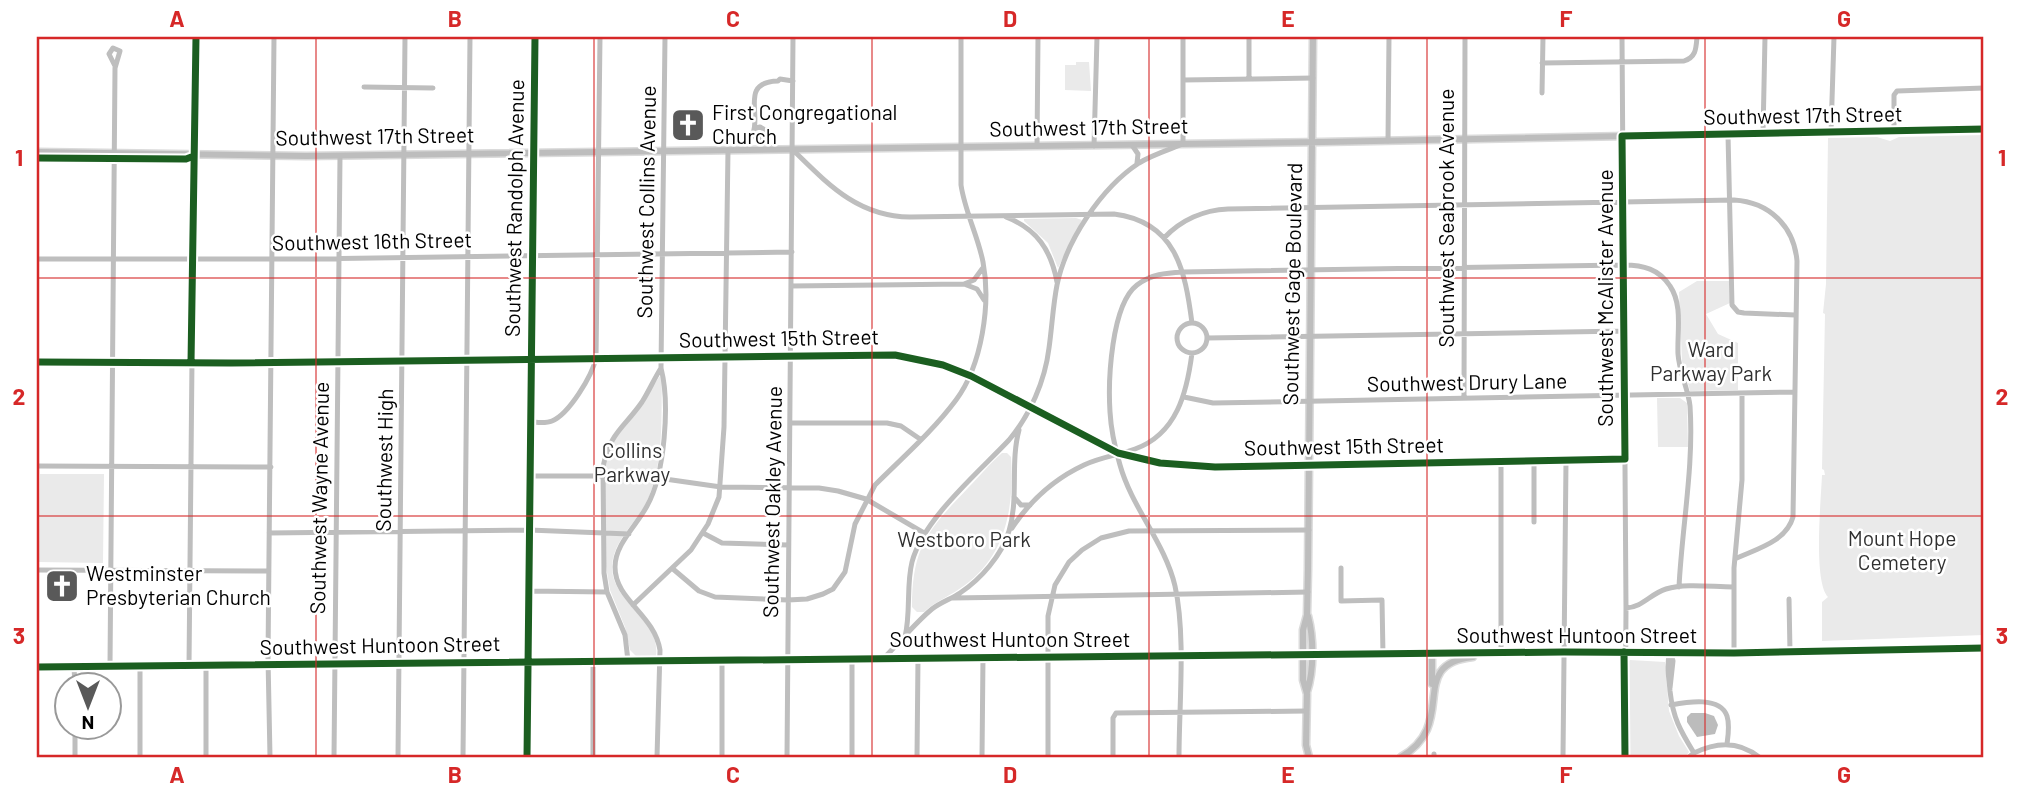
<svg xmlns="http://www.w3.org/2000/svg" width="2021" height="794" viewBox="0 0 2021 794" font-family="Barlow,sans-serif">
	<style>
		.green { fill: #eaeaea }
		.water { fill: #bcbcbc }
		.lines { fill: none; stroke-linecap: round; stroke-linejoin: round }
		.major-casing { stroke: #dbdbdb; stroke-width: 9 }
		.minor { stroke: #bebebe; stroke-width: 5 }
		.major { stroke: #bdbdbd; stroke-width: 6 }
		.cycleway-casing { stroke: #fff; stroke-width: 11 }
		.cycleway { stroke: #1b5e20; stroke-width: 7 }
		.grid { fill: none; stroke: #d62828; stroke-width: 2; stroke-opacity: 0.55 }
		.labels { text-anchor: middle; stroke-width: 5; stroke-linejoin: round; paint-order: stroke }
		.poi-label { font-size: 21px; fill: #000; stroke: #fff; text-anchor: start }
		.street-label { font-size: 21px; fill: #000; stroke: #fff }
		.park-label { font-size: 21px; fill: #303030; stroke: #fff }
		.neatline { fill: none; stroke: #d62828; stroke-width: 2.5 }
		.grid-label { font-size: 23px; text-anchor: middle; font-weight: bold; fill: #d62828 }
	</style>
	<rect width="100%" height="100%" fill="#fff"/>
	<path class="green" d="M 1076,62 L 1089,62 L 1091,91 L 1065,90 L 1065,65 L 1076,65 Z
		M 1984,135 L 1984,635 L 1822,641 L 1822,602 L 1828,597 C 1813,581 1821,501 1822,475 L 1825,475 L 1824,470 L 1822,469 L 1825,314 L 1823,313 L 1826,284 L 1828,138 L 1877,137 L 1890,141 L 1899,137 Z
		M 1076,218 L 1082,220 L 1058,268 L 1048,243 L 1024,221 L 1024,219 Z
		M 1697,281 L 1729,281 L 1730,303 L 1706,314 L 1718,334 L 1738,343 L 1738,390 L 1690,391 L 1682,361 L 1679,292 Z
		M 660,376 L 662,377 C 661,416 664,457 650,494 C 641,520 612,539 612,568 C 613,604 661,619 656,656 L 638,658 L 630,650 L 625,627 L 610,590 L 605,560 L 605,469 L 611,444 Z
		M 1657,398 L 1680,398 L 1687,403 L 1688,447 L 1658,447 Z
		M 1002,453 L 1007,453 L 1011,457 C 1014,506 1007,554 965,585 C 952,595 936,601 924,612 L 917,612 L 912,607 C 912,547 928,530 968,488 C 979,477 990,463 1002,453 Z
		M 40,474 L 104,474 L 103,563 L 39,562 Z
		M 1630,660 L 1665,662 L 1669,711 L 1679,736 L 1689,752 L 1685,757 L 1627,757 L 1628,663 Z"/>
	<path class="water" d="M 1691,713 L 1705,713 L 1714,716 L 1718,725 L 1715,734 L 1697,737 L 1687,722 L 1687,717 Z"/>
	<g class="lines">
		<g class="major-casing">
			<path id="major" d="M 37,152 L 306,156 L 1323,142 L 1984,129
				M 37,158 L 186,159 L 194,156
				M 1432,654 L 1432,684
				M 37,667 L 1564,652 L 1734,653 L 1984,648
				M 1307,692 C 1314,670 1314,639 1308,616
				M 1309,757 L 1306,745 L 1307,694 L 1303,680 L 1303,630 L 1307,615 L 1308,569 L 1313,37
				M 1401,757 C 1460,723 1405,664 1473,657"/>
		</g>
		<path class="minor" d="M 1622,37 L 1626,608 L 1625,757
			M 1542,63 L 1684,61 C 1696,57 1696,49 1697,37
			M 1249,78 L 1249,37
			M 1183,80 L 1313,78
			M 364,87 L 433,88
			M 1542,93 L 1543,37
			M 756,128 L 760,127 L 765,130 L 762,138 L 756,138 L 753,133 C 761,113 740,82 778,81 L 780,79 L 793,81
			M 1894,131 L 1894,95 L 1897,91 L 1984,88
			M 1831,132 L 1834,37
			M 1763,134 L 1765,37
			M 1728,135 L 1732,305 L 1738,312 L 1744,313 L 1795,315
			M 1388,141 L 1389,37
			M 1132,145 L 1138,154 L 1137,163
			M 1037,146 L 1038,37
			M 1094,146 L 1097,37
			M 793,150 C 828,184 857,216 910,217 L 1114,214 C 1176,222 1185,270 1192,323
			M 1006,217 C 1037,229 1051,250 1057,282
			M 1164,238 C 1181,220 1204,210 1228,209 L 1734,200 C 1769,202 1794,226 1797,261 L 1793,517 C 1786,542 1756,549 1735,559
			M 37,259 L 306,259 L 792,252
			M 964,284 L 974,280 L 982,269
			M 791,286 L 964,284 L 977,289 L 984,300
			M1177 338a15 15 0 1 1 30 0a15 15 0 1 1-30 0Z
			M 1207,338 L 1624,331
			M 37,362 L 231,363 L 895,355 L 943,365 L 971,376 L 1118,453 L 1160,463 L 1215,467 L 1625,459
			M 1184,397 L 1213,403 L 1795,392
			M 1464,398 L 1465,37
			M 529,422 C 537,422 545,424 552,421 C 569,414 592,376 596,358 L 600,37
			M 790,423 L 887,423 L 901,426 L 920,439
			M 1534,461 L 1534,522
			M 37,466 L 271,467
			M 530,476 L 602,476
			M 658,478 L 721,487 L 819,488 L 838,491 L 866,499 L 924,533
			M 1014,497 L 1021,505 L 1030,505
			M 1012,528 C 1030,501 1054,479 1084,465 C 1101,457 1119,455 1135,449 C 1177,434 1187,392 1192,353
			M 269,533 L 529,530 L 629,534
			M 703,533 L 722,543 L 788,545
			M 1341,568 L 1341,601 L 1382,600 L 1383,655
			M 673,569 L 699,591 L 715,597 L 788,600 L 807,599 L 823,594 L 833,589 L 845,572 L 855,524 L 875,485 C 902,458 933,431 956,400 C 982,365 991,304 983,262 C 978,236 965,212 961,185 L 961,37
			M 37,570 L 269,571
			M 528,591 L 607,592
			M 952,598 L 1308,592
			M 1789,599 L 1790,652
			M 633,605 L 691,550 L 708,524 L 719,497 L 724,427 L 728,150
			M 1626,608 C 1643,607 1650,594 1666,589 C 1686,583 1712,587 1733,587
			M 905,637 C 911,612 906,586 912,562 C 923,519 979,472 1009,440 C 1030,415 1045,381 1049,348 C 1052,327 1053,305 1057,285 C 1066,241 1101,188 1139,163 C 1152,155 1168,150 1183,144 L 1183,37
			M 1670,652 C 1666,666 1669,677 1670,691 C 1673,718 1680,730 1694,753 L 1689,757
			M 1501,653 L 1501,462
			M 1734,653 L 1734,568 L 1742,480 L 1742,393
			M 884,658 C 900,642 915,623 932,609 C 941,602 951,599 960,593 C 981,579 1002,555 1009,531 C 1019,498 1010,463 1019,430
			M 593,661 L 593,757
			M 628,661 L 625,635 L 607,592 L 604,573 L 603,467 C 610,432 624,428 642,402 C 649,391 654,379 661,368
			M 110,666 L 115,68 L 120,51 L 113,48 L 109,54 L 115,66
			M 189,666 L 194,156
			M 206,666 L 206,757
			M 74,667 L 75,686
			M 1670,688 L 1673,661 L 1671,654
			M 1671,705 C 1687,702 1720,696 1727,716 C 1730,725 1728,736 1727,744
			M 75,728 L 75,757
			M 1694,753 C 1716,742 1739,741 1759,757
			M 1434,754 L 1434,757
			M 140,757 L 140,666
			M 270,757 L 268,658 L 274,37
			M 334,757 L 340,156
			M 398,757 L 405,37
			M 463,757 L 470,37
			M 527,757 L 535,37
			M 657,757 L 660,650 C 654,614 615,600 615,567 C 615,544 637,525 647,506 C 665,474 670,403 661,368 L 665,37
			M 722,757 L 722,660
			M 787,757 L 793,37
			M 852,757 L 852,658
			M 917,757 L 918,658
			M 982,757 L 983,657
			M 1048,757 L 1048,616 L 1055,585 L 1069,562 L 1082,550 L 1101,538 L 1129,531 L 1309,530
			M 1113,757 L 1113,718 L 1116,713 L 1306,711
			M 1179,757 C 1179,706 1186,635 1175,586 C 1165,543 1132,508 1120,465 C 1115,448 1111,430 1110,412 C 1108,381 1111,305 1137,285 C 1151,274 1166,273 1183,272 L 1624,265 C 1643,265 1659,269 1670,286 C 1683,305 1677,332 1678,354 C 1679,372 1688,388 1690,406 C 1694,466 1682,527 1679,587
			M 1563,757 L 1566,461"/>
		<use href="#major" class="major"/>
		<g class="cycleway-casing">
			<path id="cycleway" d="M 37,158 L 186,159 L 194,156
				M 37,362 L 231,363 L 895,355 L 943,365 L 971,376 L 1118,453 L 1160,463 L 1215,467 L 1625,459 L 1622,136 L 1984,129
				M 191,363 L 196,37
				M 1624,652 L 1625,757
				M 37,667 L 1564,652 L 1734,653 L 1984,648
				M 527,757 L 535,37"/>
		</g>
		<use href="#cycleway" class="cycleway"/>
	</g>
	<path class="grid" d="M 316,37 L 316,757M 594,37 L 594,757M 872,37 L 872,757M 1149,37 L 1149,757M 1427,37 L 1427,757M 1705,37 L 1705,757M 37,278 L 1984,278M 37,516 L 1984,516"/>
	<defs>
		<g id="church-square" transform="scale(1.75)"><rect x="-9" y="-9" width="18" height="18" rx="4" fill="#595959" stroke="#fff"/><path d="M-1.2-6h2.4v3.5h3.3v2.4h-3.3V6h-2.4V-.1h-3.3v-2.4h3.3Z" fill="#fff"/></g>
	</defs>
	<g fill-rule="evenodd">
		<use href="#church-square" x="688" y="125"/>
		<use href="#church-square" x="62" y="586"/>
	</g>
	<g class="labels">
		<g class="poi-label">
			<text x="712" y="120">First Congregational<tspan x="712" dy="24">Church</tspan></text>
			<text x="86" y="581">Westminster<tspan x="86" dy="24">Presbyterian Church</tspan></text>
		</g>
		<g class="street-label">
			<text transform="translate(1803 116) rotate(-1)" y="7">Southwest 17th Street</text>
			<text transform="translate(1089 128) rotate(-1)" y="7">Southwest 17th Street</text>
			<text transform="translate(375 137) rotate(-1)" y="7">Southwest 17th Street</text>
			<text transform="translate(647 202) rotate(-89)" y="7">Southwest Collins Avenue</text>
			<text transform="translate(515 208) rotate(-89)" y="7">Southwest Randolph Avenue</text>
			<text transform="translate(1447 218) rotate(-90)" y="7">Southwest Seabrook Avenue</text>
			<text transform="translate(372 242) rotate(-1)" y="7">Southwest 16th Street</text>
			<text transform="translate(1293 284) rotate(-89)" y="7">Southwest Gage Boulevard</text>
			<text transform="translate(1606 298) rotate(-90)" y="7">Southwest McAlister Avenue</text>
			<text transform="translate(779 339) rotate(-1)" y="7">Southwest 15th Street</text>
			<text transform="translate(1467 383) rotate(-1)" y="7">Southwest Drury Lane</text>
			<text transform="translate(1344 447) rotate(-1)" y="7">Southwest 15th Street</text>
			<text transform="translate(385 460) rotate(-89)" y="7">Southwest High</text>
			<text transform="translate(320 498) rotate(-89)" y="7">Southwest Wayne Avenue</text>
			<text transform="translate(773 502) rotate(-89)" y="7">Southwest Oakley Avenue</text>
			<text x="1577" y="643">Southwest Huntoon Street</text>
			<text x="1010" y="647">Southwest Huntoon Street</text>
			<text transform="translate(380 646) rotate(-1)" y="7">Southwest Huntoon Street</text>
		</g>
		<g class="park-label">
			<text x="1711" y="357">Ward<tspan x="1711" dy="24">Parkway Park</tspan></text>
			<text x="632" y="458">Collins<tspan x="632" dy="24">Parkway</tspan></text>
			<text x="1902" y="546">Mount Hope<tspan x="1902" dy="24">Cemetery</tspan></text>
			<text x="964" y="547">Westboro Park</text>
		</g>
	</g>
	<rect width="2021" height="794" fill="none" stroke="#ffffff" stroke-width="77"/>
	<g transform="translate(88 706) rotate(180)"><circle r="33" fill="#ffffff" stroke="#999999" stroke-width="2"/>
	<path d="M0-5L12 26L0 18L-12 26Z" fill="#595959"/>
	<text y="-10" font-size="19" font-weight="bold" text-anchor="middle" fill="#000000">N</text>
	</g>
	<rect x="38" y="38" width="1944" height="718" class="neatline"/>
	<g class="grid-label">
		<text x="177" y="27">A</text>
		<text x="455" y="27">B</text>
		<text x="733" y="27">C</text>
		<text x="1010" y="27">D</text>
		<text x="1288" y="27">E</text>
		<text x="1566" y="27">F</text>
		<text x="1844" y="27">G</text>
		<text x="19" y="166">1</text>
		<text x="2002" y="166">1</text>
		<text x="19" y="405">2</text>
		<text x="2002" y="405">2</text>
		<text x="19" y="644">3</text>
		<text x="2002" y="644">3</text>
		<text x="177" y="783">A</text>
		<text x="455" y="783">B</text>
		<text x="733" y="783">C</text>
		<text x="1010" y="783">D</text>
		<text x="1288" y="783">E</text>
		<text x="1566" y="783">F</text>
		<text x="1844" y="783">G</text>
	</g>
</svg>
